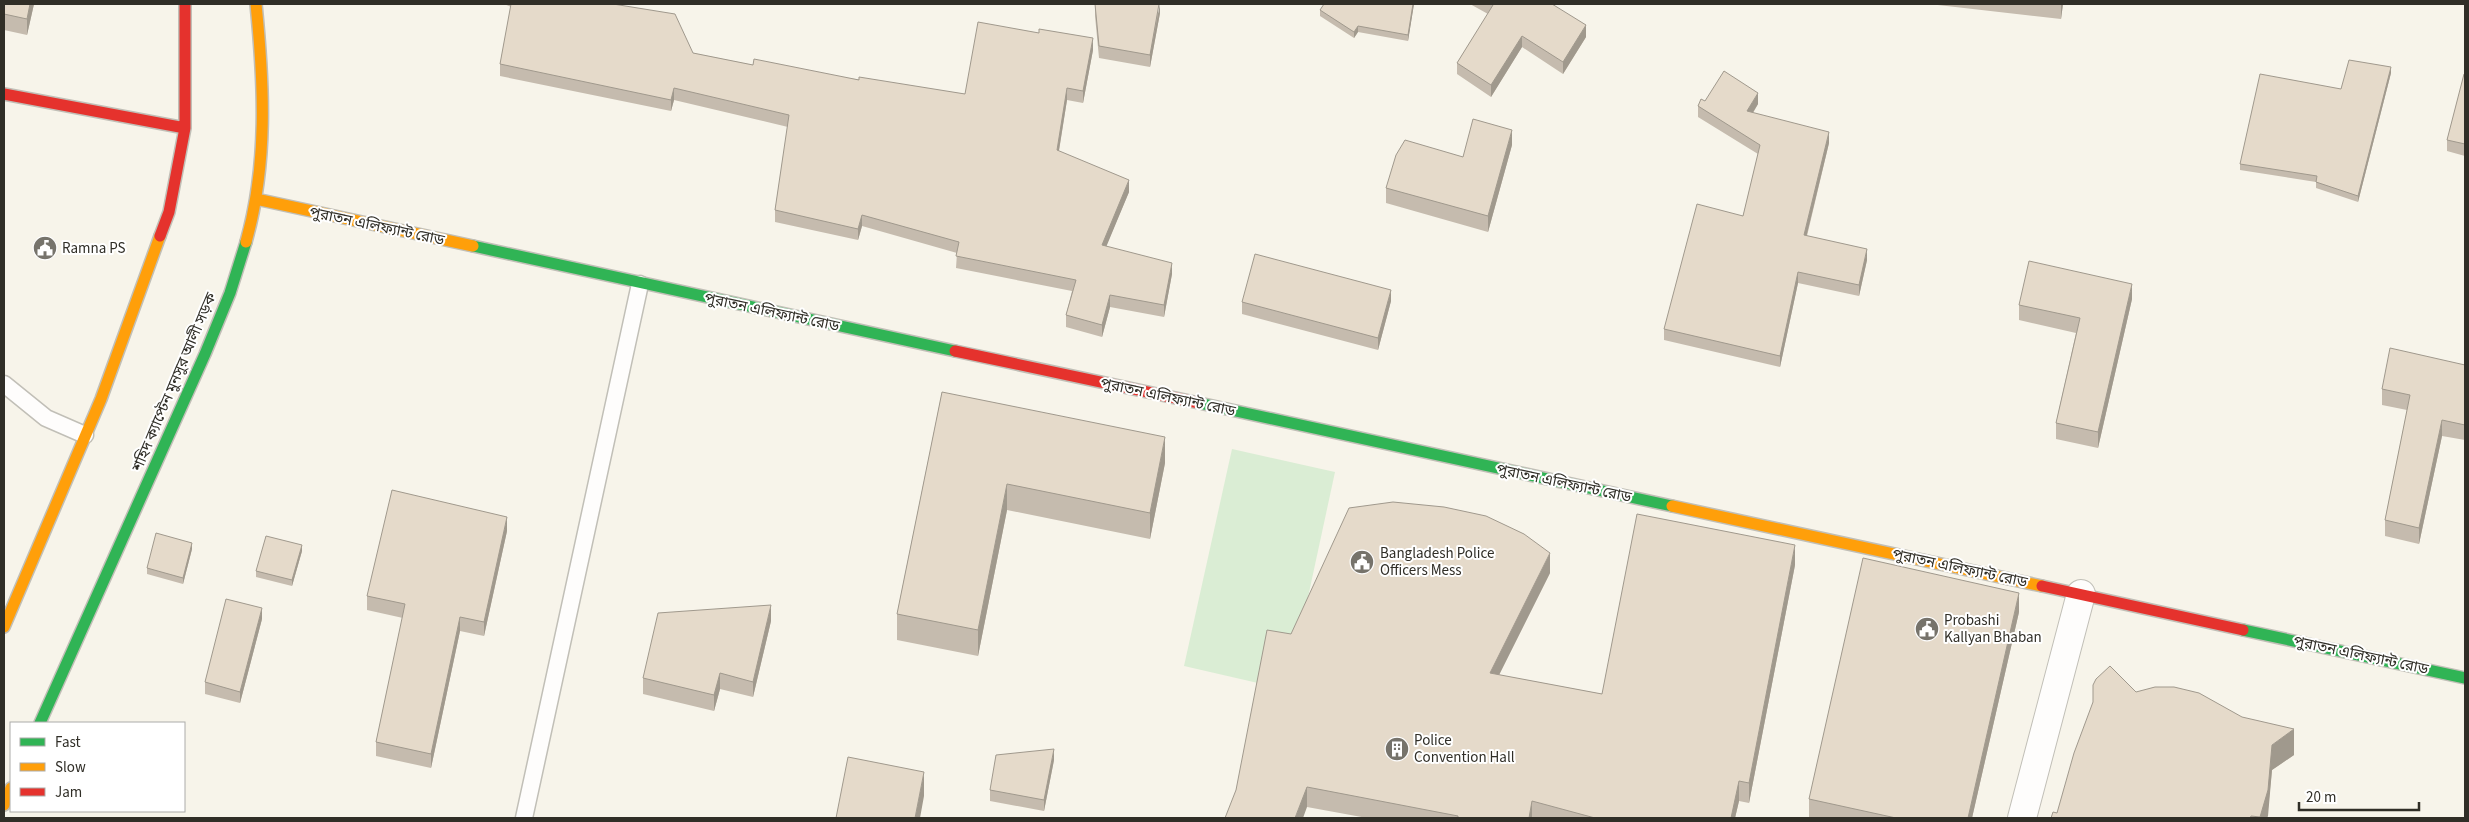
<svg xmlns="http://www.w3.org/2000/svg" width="2469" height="822" viewBox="0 0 2469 822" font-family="'Source Sans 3','Noto Sans Bengali',sans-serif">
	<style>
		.green { fill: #daedd4 }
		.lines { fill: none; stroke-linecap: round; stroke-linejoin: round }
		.lane-casing { stroke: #c1bfb7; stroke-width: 19 }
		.street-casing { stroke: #c1bfb7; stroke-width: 30 }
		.fast-casing { stroke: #c1bfb7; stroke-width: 14 }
		.slow-casing { stroke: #c1bfb7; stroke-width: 14 }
		.jam-casing { stroke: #c1bfb7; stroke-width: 14 }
		.lane { stroke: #fefdfc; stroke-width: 16 }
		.street { stroke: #fefdfc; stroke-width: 28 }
		.fast { stroke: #30b455; stroke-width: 11 }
		.slow { stroke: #ff9f0a; stroke-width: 11 }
		.jam { stroke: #e5322d; stroke-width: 11 }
		.wall { fill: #c5bbae }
		.shaded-wall { fill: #a0998d }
		.building { fill: #e5daca; stroke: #a0998d }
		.labels { text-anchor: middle; stroke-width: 4; stroke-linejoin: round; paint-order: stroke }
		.street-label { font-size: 15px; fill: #302e27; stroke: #fff }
		.poi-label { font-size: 15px; fill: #302e27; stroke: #fff; text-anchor: start }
	</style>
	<rect width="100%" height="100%" fill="#f7f4ea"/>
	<path class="green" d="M 1232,449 L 1335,472 L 1288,690 L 1184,666 Z"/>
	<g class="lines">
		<g class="lane-casing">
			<path id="lane" d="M 4,384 L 46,418 L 85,435
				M 524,818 L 640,284"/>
		</g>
		<g class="street-casing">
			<path id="street" d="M 2022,818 L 2081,594"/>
		</g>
		<g class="fast-casing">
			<path id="fast" d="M 473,246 L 955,351
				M 1199,403 L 1672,506
				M 2243,630 L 2465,678
				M 40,723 L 205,354 L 230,293 L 246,242"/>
		</g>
		<g class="slow-casing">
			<path id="slow" d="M 256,199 L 473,246
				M 246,242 C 268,164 264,84 256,4
				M 1672,506 L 2042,586
				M 4,627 L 101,399 L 160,236
				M 4,805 L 11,788"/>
		</g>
		<g class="jam-casing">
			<path id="jam" d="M 4,94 L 185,128
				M 160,236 L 169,212 L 185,128 L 185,4
				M 955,351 L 1199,403
				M 2042,586 L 2243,630"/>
		</g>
		<use href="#lane" class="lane"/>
		<use href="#street" class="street"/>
		<use href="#fast" class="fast"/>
		<use href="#slow" class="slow"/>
		<use href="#jam" class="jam"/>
	</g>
	<path class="wall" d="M 4,4 L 34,4 L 27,35 L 4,30 Z
		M 504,4 L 613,4 L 693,53 L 753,65 L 965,94 L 1093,50 L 1083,103 L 1067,100 L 1059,151 L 1129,192 L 1106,246 L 1172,274 L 1164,317 L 1110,307 L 1102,337 L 1066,327 L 1066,315 L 1072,291 L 956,268 L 957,253 L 862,226 L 858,240 L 775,222 L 775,210 L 788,127 L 674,100 L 671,111 L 500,76 L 500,64 L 511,7 Z
		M 1095,4 L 1160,13 L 1150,67 L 1099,58 L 1095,16 Z
		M 1414,4 L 1408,41 L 1358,32 L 1354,38 L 1320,16 L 1320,10 Z
		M 1470,4 L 1552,4 L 1586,37 L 1563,74 L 1522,47 L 1491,97 L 1457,74 L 1457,63 L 1488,14 Z
		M 1929,4 L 2063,4 L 2061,19 Z
		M 2391,73 L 2358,202 L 2316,188 L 2316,182 L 2240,170 L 2240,164 L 2341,89 Z
		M 2465,74 L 2465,156 L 2447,151 L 2447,140 Z
		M 1705,101 L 1758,104 L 1753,113 L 1829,143 L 1807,236 L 1867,260 L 1859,296 L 1798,283 L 1780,367 L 1664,340 L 1664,329 L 1743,216 L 1758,154 L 1698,117 L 1698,106 Z
		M 1512,145 L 1488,232 L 1386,203 L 1386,188 L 1463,157 Z
		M 2132,299 L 2098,448 L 2056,439 L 2056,423 L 2076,333 L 2019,320 L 2019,305 Z
		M 1391,301 L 1378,350 L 1242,314 L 1242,302 Z
		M 2465,365 L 2465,440 L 2442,436 L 2419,544 L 2385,536 L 2385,520 L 2407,410 L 2382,405 L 2382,389 Z
		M 942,392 L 1165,463 L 1150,539 L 1007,510 L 978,656 L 897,640 L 897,614 Z
		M 507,531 L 484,636 L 460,631 L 431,768 L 376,756 L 376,742 L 403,618 L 367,610 L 367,596 Z
		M 192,549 L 183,584 L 147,574 L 147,568 Z
		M 302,551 L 292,586 L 256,577 L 256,571 Z
		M 1795,565 L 1749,803 L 1739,801 L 1735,818 L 1367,818 L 1307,807 L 1236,790 L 1291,634 L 1550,573 L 1499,675 L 1602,694 Z
		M 2019,612 L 1972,818 L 1815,818 L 1809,817 L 1809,799 Z
		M 262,619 L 240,703 L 205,694 L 205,682 Z
		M 771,621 L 753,697 L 720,689 L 714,711 L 643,694 L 643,678 Z
		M 2136,692 L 2294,755 L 2272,770 L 2267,818 L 2051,818 L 2057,813 Z
		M 1054,760 L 1044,811 L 990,801 L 990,790 Z"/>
	<path class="shaded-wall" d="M 30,4 L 34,4 L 27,35 L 27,19 Z
		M 1160,4 L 1160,13 L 1150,67 L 1150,55 Z
		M 1413,4 L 1414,4 L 1408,41 L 1408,35 Z
		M 2061,4 L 2063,4 L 2061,19 Z
		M 1586,25 L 1586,37 L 1563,74 L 1563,62 Z
		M 1358,26 L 1358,32 L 1354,38 L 1354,32 Z
		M 1522,36 L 1522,47 L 1491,97 L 1491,85 Z
		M 1093,38 L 1093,50 L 1083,103 L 1083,91 Z
		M 2391,67 L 2391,73 L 2358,202 L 2358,196 Z
		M 674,88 L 674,100 L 671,111 L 671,100 Z
		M 1067,88 L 1067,100 L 1057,162 L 1057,150 Z
		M 1758,93 L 1758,104 L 1747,122 L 1747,111 Z
		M 1512,130 L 1512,145 L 1488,232 L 1488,216 Z
		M 1829,132 L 1829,143 L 1804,246 L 1804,235 Z
		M 1129,180 L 1129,192 L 1102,257 L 1102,245 Z
		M 862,215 L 862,226 L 858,240 L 858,229 Z
		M 1867,249 L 1867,260 L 1859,296 L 1859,285 Z
		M 1172,263 L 1172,274 L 1164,317 L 1164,305 Z
		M 1798,272 L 1798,283 L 1780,367 L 1780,356 Z
		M 2132,284 L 2132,299 L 2098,448 L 2098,432 Z
		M 1391,290 L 1391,301 L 1378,350 L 1378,338 Z
		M 1110,295 L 1110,307 L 1102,337 L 1102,325 Z
		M 2442,420 L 2442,436 L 2419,544 L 2419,528 Z
		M 1165,437 L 1165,463 L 1150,539 L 1150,513 Z
		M 1007,484 L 1007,510 L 978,656 L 978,630 Z
		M 507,517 L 507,531 L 484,636 L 484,622 Z
		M 192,543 L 192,549 L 183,584 L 183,578 Z
		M 302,545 L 302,551 L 292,586 L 292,580 Z
		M 1795,545 L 1795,565 L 1749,803 L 1749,783 Z
		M 1550,553 L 1550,573 L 1490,693 L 1490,673 Z
		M 2019,593 L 2019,612 L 1972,818 L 1968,818 Z
		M 771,605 L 771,621 L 753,697 L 753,682 Z
		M 262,608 L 262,619 L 240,703 L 240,692 Z
		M 460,617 L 460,631 L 431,768 L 431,754 Z
		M 720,673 L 720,689 L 714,711 L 714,695 Z
		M 2294,729 L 2294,755 L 2272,770 L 2268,816 L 2267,818 L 2260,818 L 2272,745 Z
		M 1054,749 L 1054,760 L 1044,811 L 1044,800 Z
		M 924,772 L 924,796 L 920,818 L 915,818 Z
		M 1739,781 L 1739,801 L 1735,818 L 1731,818 Z
		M 1307,787 L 1307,807 L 1303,818 L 1295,818 Z
		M 1532,801 L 1532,818 L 1529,818 Z"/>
	<path class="building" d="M 4,4 L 30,4 L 27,19 L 4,14 Z
		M 511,4 L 613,4 L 675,14 L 693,53 L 753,65 L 754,59 L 859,80 L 859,77 L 965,94 L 978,22 L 1039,33 L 1039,29 L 1093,38 L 1083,91 L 1067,88 L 1057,150 L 1129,180 L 1102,245 L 1172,263 L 1164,305 L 1110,295 L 1102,325 L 1066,315 L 1076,280 L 956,256 L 959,242 L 862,215 L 858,229 L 775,210 L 789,115 L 674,88 L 671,100 L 500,64 Z
		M 1095,4 L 1159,4 L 1150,55 L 1099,46 Z
		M 1324,4 L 1413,4 L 1408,35 L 1358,26 L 1354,32 L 1320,10 Z
		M 1490,4 L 1552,4 L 1586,25 L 1563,62 L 1522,36 L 1491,85 L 1457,63 L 1493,5 Z
		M 2349,60 L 2391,67 L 2358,196 L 2316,182 L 2317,176 L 2240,164 L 2260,74 L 2341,89 Z
		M 1724,71 L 1758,93 L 1747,111 L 1829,132 L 1804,235 L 1867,249 L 1859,285 L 1798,272 L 1780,356 L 1664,329 L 1697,204 L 1743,216 L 1760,145 L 1698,106 L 1701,99 L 1705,101 Z
		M 2464,74 L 2465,74 L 2465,144 L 2447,140 Z
		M 1473,119 L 1512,130 L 1488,216 L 1386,188 L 1396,155 L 1405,140 L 1463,157 Z
		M 1255,254 L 1391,290 L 1378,338 L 1242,302 Z
		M 2029,261 L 2132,284 L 2098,432 L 2056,423 L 2080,318 L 2019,305 Z
		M 2390,348 L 2465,365 L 2465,425 L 2442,420 L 2419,528 L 2385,520 L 2410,395 L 2382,389 Z
		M 942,392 L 1165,437 L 1150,513 L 1007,484 L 978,630 L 897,614 Z
		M 392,490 L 507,517 L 484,622 L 460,617 L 431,754 L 376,742 L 405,604 L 367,596 Z
		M 1393,502 L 1444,507 L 1486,516 L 1524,534 L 1550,553 L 1490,673 L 1602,694 L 1637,514 L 1795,545 L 1749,783 L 1739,781 L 1731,818 L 1595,818 L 1532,801 L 1529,818 L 1458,818 L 1458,816 L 1307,787 L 1295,818 L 1225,818 L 1236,790 L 1267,630 L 1291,634 L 1349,508 Z
		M 156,533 L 192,543 L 183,578 L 147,568 Z
		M 266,536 L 302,545 L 292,580 L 256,571 Z
		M 1863,558 L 2019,593 L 1968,818 L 1896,818 L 1809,799 Z
		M 226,599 L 262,608 L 240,692 L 205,682 Z
		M 771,605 L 753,682 L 720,673 L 714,695 L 643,678 L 658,613 Z
		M 2110,666 L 2136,692 L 2155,687 L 2174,687 L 2199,693 L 2242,717 L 2294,729 L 2272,745 L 2268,790 L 2260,817 L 2251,816 L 2250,818 L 2051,818 L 2053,812 L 2057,813 L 2074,753 L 2093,702 L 2093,685 L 2096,679 Z
		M 1054,749 L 1044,800 L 990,790 L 996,755 Z
		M 848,757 L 924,772 L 915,818 L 836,818 Z"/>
	<defs>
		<g id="civic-disc" transform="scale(1.25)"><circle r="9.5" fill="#76736b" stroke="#fff"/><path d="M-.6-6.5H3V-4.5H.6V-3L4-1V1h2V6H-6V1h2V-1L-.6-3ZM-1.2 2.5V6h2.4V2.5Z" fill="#fff"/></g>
		<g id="building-disc" transform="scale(1.25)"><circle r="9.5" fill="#76736b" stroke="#fff"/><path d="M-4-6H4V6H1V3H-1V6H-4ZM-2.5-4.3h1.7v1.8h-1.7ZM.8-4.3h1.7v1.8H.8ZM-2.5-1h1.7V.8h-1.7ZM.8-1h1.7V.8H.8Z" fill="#fff"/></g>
	</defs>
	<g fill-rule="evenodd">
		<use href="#civic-disc" x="45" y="248"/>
		<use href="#civic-disc" x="1362" y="562"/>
		<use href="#civic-disc" x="1927" y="629"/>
		<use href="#building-disc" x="1397" y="749"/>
	</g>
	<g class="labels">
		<g class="street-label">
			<text transform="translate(377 226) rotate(12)" y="5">পুরাতন এলিফ্যান্ট রোড</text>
			<text transform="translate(772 312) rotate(12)" y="5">পুরাতন এলিফ্যান্ট রোড</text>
			<text transform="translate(174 382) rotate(-67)" y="5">শহিদ ক্যাপ্টেন মুনসুর আলী সড়ক</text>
			<text transform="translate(1168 397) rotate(12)" y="5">পুরাতন এলিফ্যান্ট রোড</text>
			<text transform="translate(1564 483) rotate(12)" y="5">পুরাতন এলিফ্যান্ট রোড</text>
			<text transform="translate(1960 568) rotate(12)" y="5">পুরাতন এলিফ্যান্ট রোড</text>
			<text transform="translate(2361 655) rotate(12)" y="5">পুরাতন এলিফ্যান্ট রোড</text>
		</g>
		<g class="poi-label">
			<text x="62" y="253">Ramna PS</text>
			<text x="1380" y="558">Bangladesh Police<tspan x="1380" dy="17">Officers Mess</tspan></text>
			<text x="1944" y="625">Probashi<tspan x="1944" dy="17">Kallyan Bhaban</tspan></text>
			<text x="1414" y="745">Police<tspan x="1414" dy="17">Convention Hall</tspan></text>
		</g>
	</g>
	<rect width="2469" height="822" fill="none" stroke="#302e27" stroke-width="10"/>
	<rect x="10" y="722" width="175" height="90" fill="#ffffff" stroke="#acaba9"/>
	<rect x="20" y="738" width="25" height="8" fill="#30b455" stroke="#acaba9"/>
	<text x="55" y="747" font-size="15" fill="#302e27">Fast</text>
	<rect x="20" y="763" width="25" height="8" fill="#ff9f0a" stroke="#acaba9"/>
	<text x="55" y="772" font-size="15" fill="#302e27">Slow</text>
	<rect x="20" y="788" width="25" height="8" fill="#e5322d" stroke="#acaba9"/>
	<text x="55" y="797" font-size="15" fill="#302e27">Jam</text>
	<path d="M2299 802v8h120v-8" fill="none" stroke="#302e27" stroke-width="2.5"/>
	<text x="2306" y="802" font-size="15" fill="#302e27" stroke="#ffffff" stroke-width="4" paint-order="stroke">20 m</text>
</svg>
